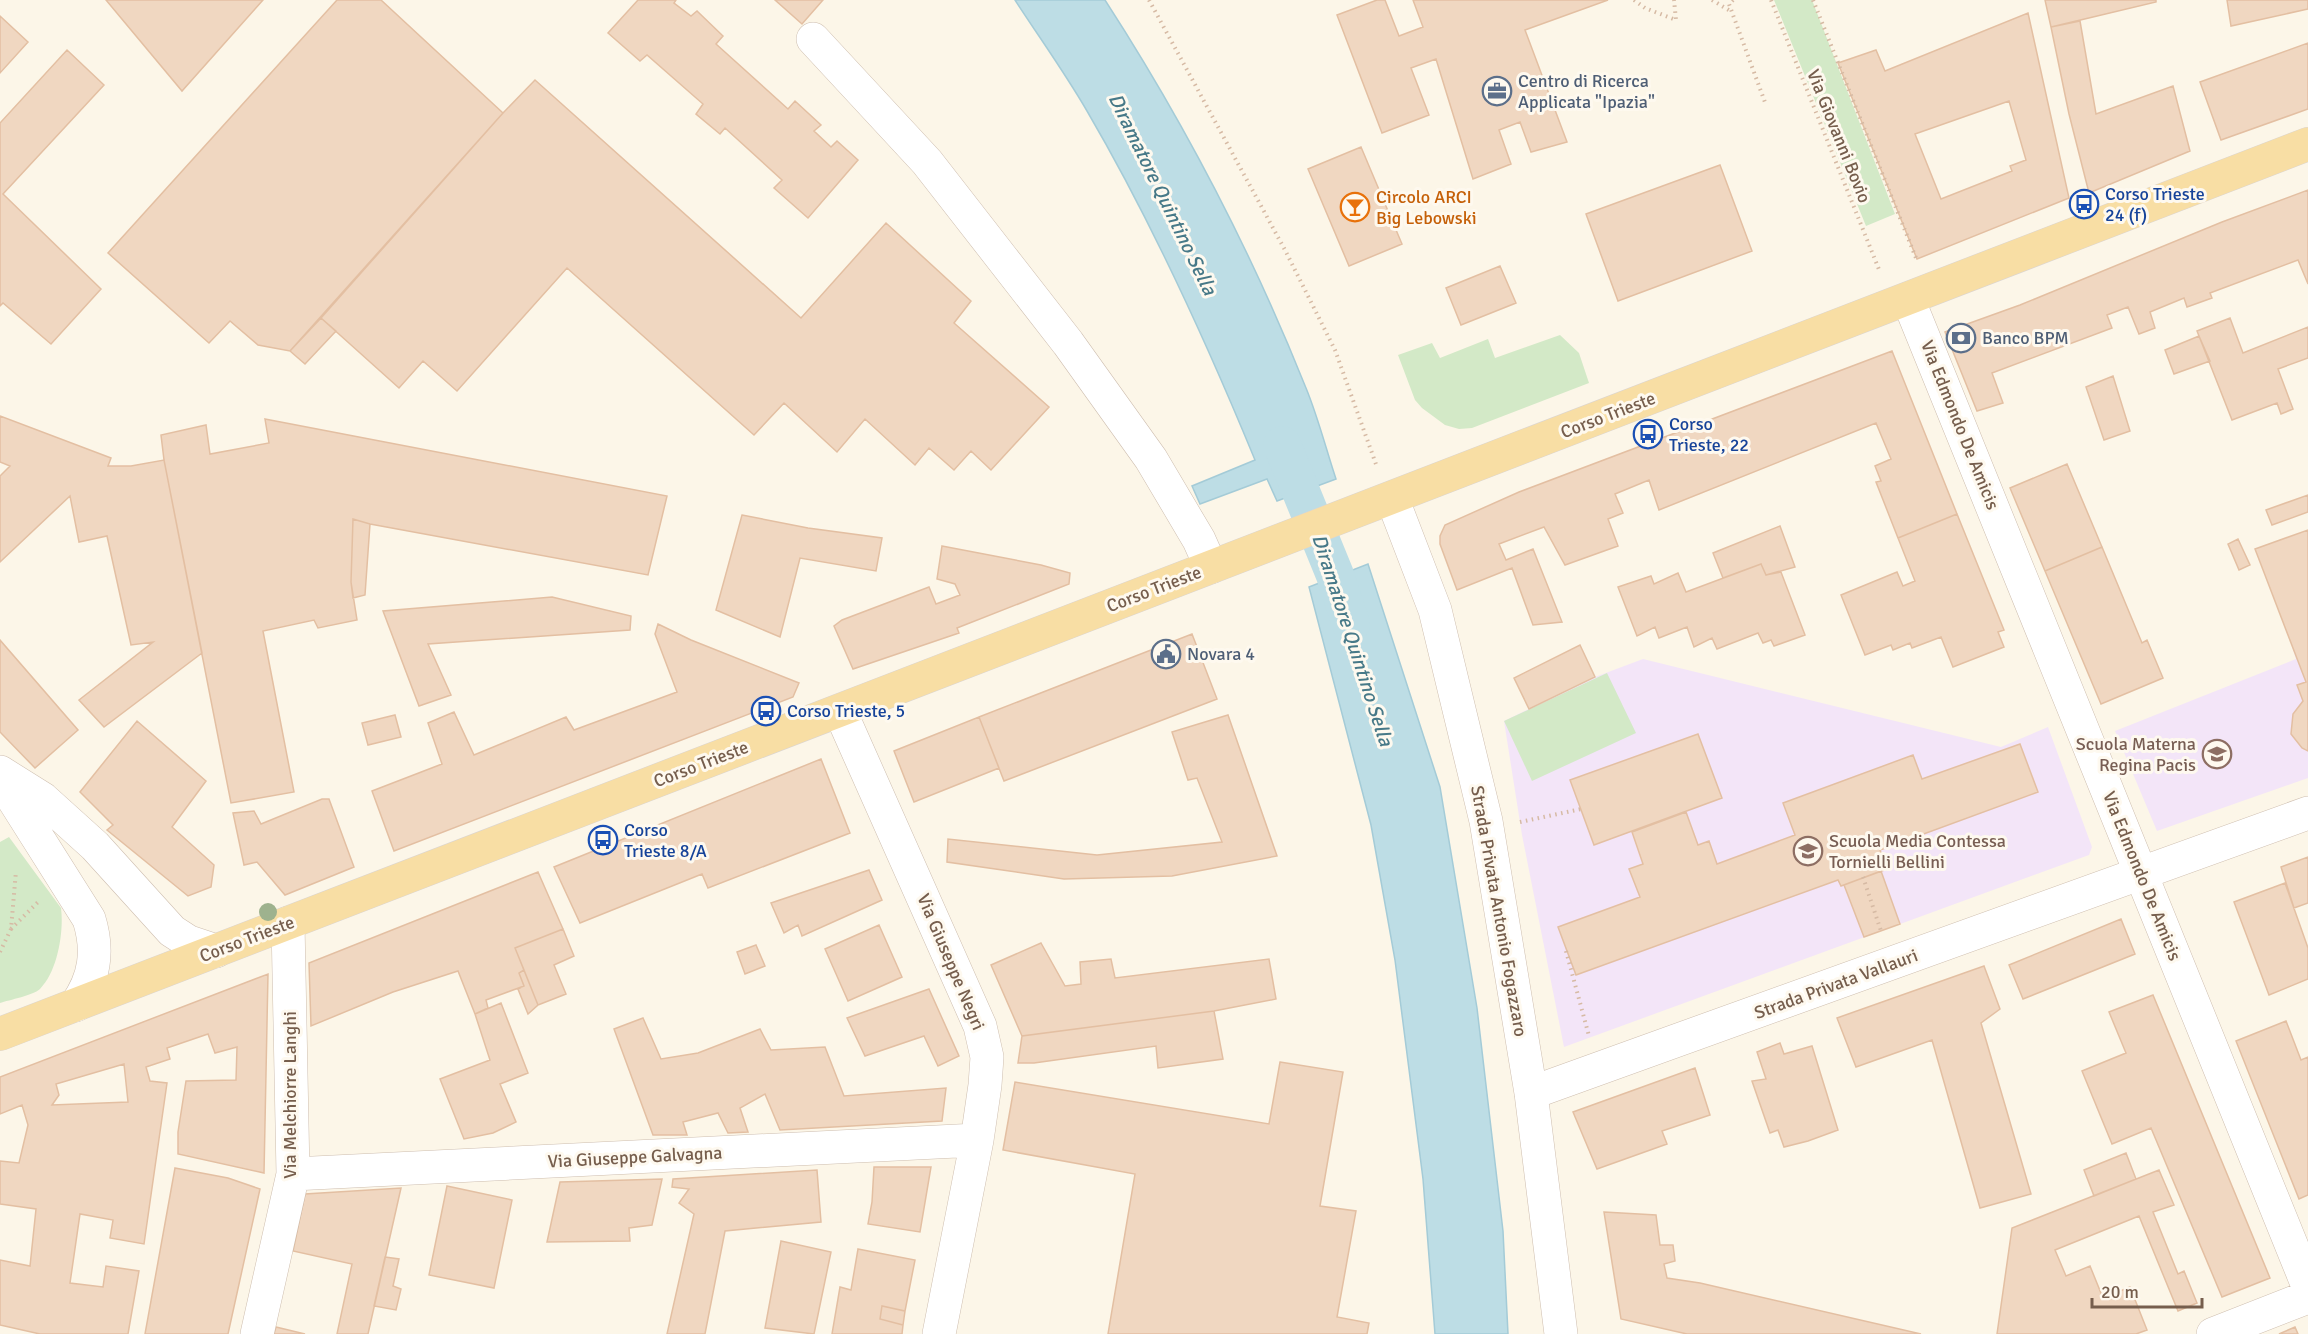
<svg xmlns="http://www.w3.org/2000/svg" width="2308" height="1334" viewBox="0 0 2308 1334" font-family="Signika,sans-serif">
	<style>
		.education { fill: #f3e5f8 }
		.green { fill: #d3e9c7 }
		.water { fill: #bddde5; stroke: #a4cbd7; stroke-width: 1.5 }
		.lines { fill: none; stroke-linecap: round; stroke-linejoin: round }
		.canal { stroke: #bddde5; stroke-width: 38 }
		.building { fill: #f0d7c1; stroke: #e3bfa2; stroke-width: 1.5; fill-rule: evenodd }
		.minor-casing { stroke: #cebeaf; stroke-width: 34 }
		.major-casing { stroke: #dbd5d1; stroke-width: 34 }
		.path { stroke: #d6baa4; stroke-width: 4; stroke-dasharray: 1.5 4.5; stroke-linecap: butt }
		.minor { stroke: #fff; stroke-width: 33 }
		.major { stroke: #f8dea4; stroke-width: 33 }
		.tree { fill: #9eb28e }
		.labels { text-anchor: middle; stroke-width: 6; stroke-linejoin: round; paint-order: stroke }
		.service-label { font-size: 18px; fill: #4e5e75; stroke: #fef9ef; text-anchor: start }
		.street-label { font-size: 18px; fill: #765e4d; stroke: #fef9ef }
		.transit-label { font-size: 18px; fill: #164399; stroke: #fef9ef; text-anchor: start }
		.food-label { font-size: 18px; fill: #c56008; stroke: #fef9ef; text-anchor: start }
		.education-label { font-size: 18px; fill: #785e54; stroke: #fef9ef; text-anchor: end }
		.water-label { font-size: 20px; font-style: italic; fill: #477988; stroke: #fef9ef }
	</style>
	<rect width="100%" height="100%" fill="#fcf6e8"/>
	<path class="education" d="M 2308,633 L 2308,778 L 2157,831 L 2115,731 L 2296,659 L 2290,640 Z
		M 1643,659 L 2001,747 L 2048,727 L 2092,847 L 2089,855 L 1564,1047 L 1522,835 L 1504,721 L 1595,677 Z"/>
	<path class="green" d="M 1774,0 L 1812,0 L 1895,214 L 1866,226 Z
		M 1560,335 L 1579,353 L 1589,383 L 1472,428 L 1459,429 L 1445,425 L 1422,408 L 1415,400 L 1398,355 L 1432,343 L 1440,358 L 1488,339 L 1495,358 Z
		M 1607,673 L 1636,733 L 1532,781 L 1504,721 Z
		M 9,837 L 61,908 C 64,931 58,971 40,989 C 34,995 9,1000 0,1003 L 0,842 Z"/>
	<path class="water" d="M 1015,0 L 1105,0 C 1184,122 1252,253 1306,388 C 1318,417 1326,449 1336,479 L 1277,501 L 1267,479 L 1200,504 L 1192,486 L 1255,460 C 1206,341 1152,222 1087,111 C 1065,73 1039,37 1015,0 Z
		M 1368,564 L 1440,787 L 1477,1008 L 1503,1231 L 1508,1334 L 1435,1334 L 1423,1179 L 1395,960 L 1371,825 L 1309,587 Z"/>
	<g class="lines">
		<path class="canal" d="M 1282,445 L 1335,575 L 1351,624"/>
	</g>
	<path class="building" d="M 106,0 L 263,0 L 182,91 Z
		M 337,0 L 381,0 L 503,113 L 290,351 L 258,345 L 230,321 L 209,343 L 108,253 Z
		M 638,0 L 676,0 L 674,3 L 691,16 L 697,11 L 723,36 L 716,44 L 788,109 L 795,101 L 821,125 L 814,131 L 831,147 L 837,141 L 858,160 L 808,218 L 774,188 L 782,180 L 725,128 L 720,134 L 696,114 L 703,104 L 647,55 L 640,61 L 608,33 Z
		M 775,0 L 823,0 L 802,24 Z
		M 1377,0 L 1385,0 L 1399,36 L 1423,27 L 1413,0 L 1608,0 L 1525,30 L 1567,142 L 1531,152 L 1520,122 L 1499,130 L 1511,164 L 1473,179 L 1436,59 L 1411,68 L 1429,115 L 1382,133 L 1337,15 Z
		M 2045,0 L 2156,0 L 2156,2 L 2051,27 Z
		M 2227,0 L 2308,0 L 2308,9 L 2231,26 Z
		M 2028,13 L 2069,198 L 1917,259 L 1838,63 L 1876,50 L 1885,71 ZM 2009,101 L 2026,160 L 2010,166 L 2012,171 L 1941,199 L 1915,134 Z
		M 0,16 L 28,42 L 0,73 Z
		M 2080,21 L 2096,114 L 2173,86 L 2190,151 L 2089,193 L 2069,114 L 2051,27 Z
		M 2308,43 L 2308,109 L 2221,140 L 2200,82 Z
		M 67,50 L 104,85 L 3,194 L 101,289 L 51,344 L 3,303 L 0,306 L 0,123 Z
		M 535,80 L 801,318 L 886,223 L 971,301 L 954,323 L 1049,407 L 991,470 L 971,451 L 954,470 L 929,448 L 915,465 L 865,419 L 837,452 L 784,403 L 754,435 L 567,268 L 457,391 L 423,361 L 399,388 L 321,318 L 503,113 Z
		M 1361,147 L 1402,244 L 1349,266 L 1308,169 Z
		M 1720,165 L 1752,251 L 1618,301 L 1586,214 Z
		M 2308,190 L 2308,284 L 2298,260 L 2210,293 L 2212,298 L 2187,307 L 2184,298 L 2150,312 L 2155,328 L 2139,334 L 2128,307 L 2107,315 L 2112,328 L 1992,373 L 2003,403 L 1977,411 L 1945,332 L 2020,305 L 2222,222 Z
		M 1500,266 L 1516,303 L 1461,325 L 1446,288 Z
		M 321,318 L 336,331 L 305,364 L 290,351 Z
		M 2230,318 L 2243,353 L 2308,327 L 2308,358 L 2278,369 L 2293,409 L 2281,414 L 2277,403 L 2232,420 L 2197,331 Z
		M 2199,336 L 2210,361 L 2174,374 L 2165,350 Z
		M 1892,351 L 1957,514 L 1898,538 L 1876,482 L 1881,481 L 1875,466 L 1891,459 L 1876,423 L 1659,510 L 1649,480 L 1615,494 L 1623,513 L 1608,519 L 1618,546 L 1565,565 L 1544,527 L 1499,544 L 1506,560 L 1533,549 L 1562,622 L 1533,625 L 1512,568 L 1457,590 L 1440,544 L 1440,536 L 1445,525 L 1519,492 Z
		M 2113,376 L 2130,431 L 2104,440 L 2086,387 Z
		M 0,416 L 111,458 L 108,466 L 131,466 L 164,460 L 202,653 L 104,727 L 79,700 L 153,642 L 131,645 L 107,536 L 79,542 L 70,496 L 0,562 L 0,476 L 10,466 L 0,462 Z
		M 265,419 L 667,496 L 648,575 L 370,524 L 353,519 L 351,582 L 357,620 L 318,628 L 314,620 L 263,631 L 294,792 L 231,803 L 164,460 L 161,435 L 206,425 L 210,454 L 269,443 Z
		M 2067,464 L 2102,547 L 2045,571 L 2010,488 Z
		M 2308,495 L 2308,512 L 2272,525 L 2266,510 Z
		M 1957,514 L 2004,630 L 1998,632 L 2004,647 L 1953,667 L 1941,637 L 1912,648 L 1910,643 L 1893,650 L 1891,645 L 1865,655 L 1841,595 L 1897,572 L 1903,586 L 1915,581 L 1898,538 Z
		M 742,515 L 808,528 L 882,538 L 876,571 L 800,558 L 780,637 L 716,610 Z
		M 353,519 L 370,524 L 365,595 L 353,598 L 351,582 Z
		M 1780,526 L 1795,567 L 1766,575 L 1761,564 L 1723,578 L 1713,553 Z
		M 2308,530 L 2308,751 L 2302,748 L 2291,734 L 2293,714 L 2303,701 L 2297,685 L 2306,682 L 2255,549 Z
		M 2238,539 L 2250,565 L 2239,570 L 2228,544 Z
		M 942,546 L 1041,565 L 1070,573 L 1069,584 L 957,628 L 959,633 L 853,669 L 834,626 L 842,620 L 929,587 L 936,604 L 960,595 L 955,584 L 937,579 Z
		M 2102,547 L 2142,643 L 2147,640 L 2163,678 L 2101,704 L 2045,571 Z
		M 1761,564 L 1766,575 L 1781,572 L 1805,635 L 1774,646 L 1771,640 L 1763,643 L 1758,633 L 1717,649 L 1712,638 L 1694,647 L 1687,627 L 1659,638 L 1655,627 L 1637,636 L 1618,587 L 1651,576 L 1654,584 L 1678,573 L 1686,592 Z
		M 552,597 L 631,616 L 630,630 L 428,644 L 451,695 L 419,706 L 383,611 Z
		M 658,624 L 691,640 L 799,683 L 793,697 L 394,851 L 372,791 L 442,764 L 428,723 L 454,712 L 474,755 L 566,717 L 574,730 L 677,692 L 655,634 Z
		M 1192,634 L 1217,699 L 1004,781 L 979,717 Z
		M 0,640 L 78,730 L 35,768 L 0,732 Z
		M 1580,645 L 1595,677 L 1529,709 L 1514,678 Z
		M 395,715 L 401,737 L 368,745 L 362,723 Z
		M 1228,715 L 1277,856 L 1172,876 L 1064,879 L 947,862 L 948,839 L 1097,855 L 1222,842 L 1197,778 L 1188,780 L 1172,732 Z
		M 979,717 L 999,768 L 914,802 L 894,751 Z
		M 137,721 L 206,781 L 172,827 L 214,865 L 211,887 L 188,896 L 107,830 L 113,825 L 80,792 Z
		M 1698,734 L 1722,798 L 1594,845 L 1570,780 Z
		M 2020,744 L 2038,792 L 1880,850 L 1887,869 L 1841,886 L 1838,880 L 1576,975 L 1558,927 L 1640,897 L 1629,869 L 1643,864 L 1632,832 L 1686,812 L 1698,845 L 1709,841 L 1717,864 L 1795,835 L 1783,803 L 1913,755 L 1922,779 Z
		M 821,759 L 850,833 L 708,888 L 702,874 L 580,923 L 554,867 Z
		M 322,799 L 329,799 L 354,867 L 285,895 L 257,862 L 244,865 L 233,813 L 254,811 L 261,824 Z
		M 2308,857 L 2308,903 L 2294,908 L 2281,867 Z
		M 869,870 L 882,900 L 802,936 L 798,925 L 784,933 L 771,903 Z
		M 1881,871 L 1900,924 L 1864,937 L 1844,885 Z
		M 538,872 L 563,929 L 515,948 L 524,970 L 519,973 L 524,986 L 486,1000 L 488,1008 L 475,1014 L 458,971 L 393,992 L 311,1026 L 309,963 Z
		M 2285,883 L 2308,948 L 2308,979 L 2269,995 L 2234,902 Z
		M 2121,919 L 2135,954 L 2023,999 L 2009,965 Z
		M 879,925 L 902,977 L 848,1001 L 825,949 Z
		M 563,929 L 574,956 L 554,965 L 566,994 L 538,1005 L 515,948 Z
		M 1041,943 L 1065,986 L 1081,984 L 1080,962 L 1111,959 L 1115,978 L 1269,959 L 1276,999 L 1214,1011 L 1022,1036 L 991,965 Z
		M 756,945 L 765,966 L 745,974 L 737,952 Z
		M 1984,966 L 2000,1009 L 1981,1023 L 2031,1194 L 1980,1208 L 1932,1040 L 1856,1067 L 1837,1018 Z
		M 524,970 L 538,1005 L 528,1014 L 518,989 L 524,986 L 519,973 Z
		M 268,974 L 264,1173 L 178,1154 L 178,1132 L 186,1081 L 236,1080 L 237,1047 L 215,1053 L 208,1034 L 167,1048 L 170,1059 L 146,1067 L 150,1081 L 167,1083 L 144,1244 L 110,1238 L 113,1220 L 80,1214 L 70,1283 L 103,1287 L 106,1266 L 139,1271 L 128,1334 L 40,1334 L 0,1325 L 0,1260 L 30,1266 L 36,1209 L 0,1204 L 0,1161 L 19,1163 L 28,1125 L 22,1105 L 0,1114 L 0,1077 ZM 124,1064 L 128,1102 L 52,1105 L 59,1095 L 56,1084 Z
		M 929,989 L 959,1056 L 938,1066 L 924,1036 L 865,1056 L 847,1018 Z
		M 2153,995 L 2270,1278 L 2222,1297 L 2151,1128 L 2112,1144 L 2082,1071 L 2126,1053 L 2109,1012 Z
		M 501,1003 L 528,1073 L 500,1084 L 516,1122 L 493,1133 L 464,1139 L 440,1079 L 490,1060 L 475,1014 Z
		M 1214,1011 L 1223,1059 L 1158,1068 L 1156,1046 L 1034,1063 L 1018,1063 L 1022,1036 Z
		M 643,1018 L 661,1059 L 698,1053 L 760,1029 L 771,1050 L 825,1047 L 844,1096 L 946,1088 L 942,1121 L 780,1130 L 765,1094 L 740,1108 L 748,1132 L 728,1133 L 718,1113 L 683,1122 L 687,1135 L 653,1135 L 614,1029 Z
		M 2286,1021 L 2301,1060 L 2308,1057 L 2308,1195 L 2299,1199 L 2236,1041 Z
		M 1780,1043 L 1784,1054 L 1812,1046 L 1838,1130 L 1808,1141 L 1784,1147 L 1778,1130 L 1770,1133 L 1752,1081 L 1766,1079 L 1757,1052 Z
		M 1280,1062 L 1343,1072 L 1320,1206 L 1356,1211 L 1337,1317 L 1369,1323 L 1367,1334 L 1108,1334 L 1135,1174 L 1003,1150 L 1015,1082 L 1269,1124 Z
		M 1695,1068 L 1710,1115 L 1662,1131 L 1667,1144 L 1597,1169 L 1573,1112 Z
		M 2126,1153 L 2136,1179 L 2094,1196 L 2084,1170 Z
		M 874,1167 L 931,1167 L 920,1232 L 868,1224 L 872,1202 Z
		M 175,1168 L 228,1178 L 260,1189 L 228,1334 L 145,1334 Z
		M 817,1170 L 821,1222 L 725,1231 L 705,1334 L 667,1334 L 694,1214 L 679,1203 L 689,1189 L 672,1187 L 673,1179 Z
		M 2159,1170 L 2174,1205 L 2153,1212 L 2178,1274 L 2184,1271 L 2197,1303 L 2178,1311 L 2139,1216 L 2055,1250 L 2066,1276 L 2090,1266 L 2103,1298 L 2130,1287 L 2147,1330 L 2136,1334 L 1997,1334 L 2012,1228 Z
		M 662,1179 L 652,1225 L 629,1228 L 630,1241 L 547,1242 L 560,1182 Z
		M 447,1186 L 512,1200 L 494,1288 L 429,1275 Z
		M 401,1188 L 368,1334 L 337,1334 L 352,1264 L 293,1251 L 305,1194 Z
		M 1604,1212 L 1656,1215 L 1660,1245 L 1673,1245 L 1675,1261 L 1664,1264 L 1667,1278 L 1700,1283 L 1921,1334 L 1687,1334 L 1621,1319 Z
		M 781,1241 L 831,1252 L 814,1334 L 765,1328 Z
		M 858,1249 L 915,1260 L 905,1311 L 882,1306 L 880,1319 L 903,1325 L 902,1334 L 832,1334 L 840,1287 L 851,1290 Z
		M 385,1257 L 399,1259 L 393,1286 L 401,1289 L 396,1310 L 374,1306 Z
		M 882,1306 L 905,1311 L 903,1325 L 880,1319 Z
		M 276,1327 L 305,1334 L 274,1334 Z
		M 2295,1327 L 2298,1334 L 2279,1334 Z"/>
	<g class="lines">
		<g class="minor-casing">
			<path id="minor" d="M 813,39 L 927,162 L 1068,343 L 1151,459 L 1199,540 L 1211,567
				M 1908,299 L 2308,1286
				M 1392,498 L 1435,610 L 1486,821 L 1531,1093 L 1561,1334
				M 840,711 L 980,1026 L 987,1057 L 985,1085 L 977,1140 L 939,1334
				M 0,772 L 43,799 L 95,846 L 172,931 L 189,942 L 216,951
				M 0,778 L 89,919 C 99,951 95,978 76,1005
				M 1531,1093 L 2308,813
				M 293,1174 L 977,1140
				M 257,1334 L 293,1174 L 288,923
				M 2213,1334 L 2308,1297"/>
		</g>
		<g class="major-casing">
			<path id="major" d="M 0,1034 L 2308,144"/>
		</g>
		<path class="path" d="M 1149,0 L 1285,250 L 1335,350 L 1377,467
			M 1634,0 L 1645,8 L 1676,20 L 1674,0
			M 1712,0 L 1732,12
			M 1733,0 L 1729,4 L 1766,105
			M 1771,0 L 1880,272
			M 1813,0 L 1916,258
			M 1520,822 L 1581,809
			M 1863,877 L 1881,931
			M 11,929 L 38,902
			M 1566,951 L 1589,1036
			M 0,952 L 11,929 L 16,871"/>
		<use href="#minor" class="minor"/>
		<use href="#major" class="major"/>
	</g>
	<circle class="tree" cx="268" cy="912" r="9"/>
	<defs>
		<g id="office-ring" transform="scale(1.5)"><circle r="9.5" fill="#fef9ef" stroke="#5c6f8a" stroke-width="1.5"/><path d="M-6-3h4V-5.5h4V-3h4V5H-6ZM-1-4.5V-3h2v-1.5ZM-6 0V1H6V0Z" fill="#5c6f8a"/></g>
		<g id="bus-ring" transform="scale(1.5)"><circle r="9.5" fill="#fef9ef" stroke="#1a4fb4" stroke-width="1.5"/><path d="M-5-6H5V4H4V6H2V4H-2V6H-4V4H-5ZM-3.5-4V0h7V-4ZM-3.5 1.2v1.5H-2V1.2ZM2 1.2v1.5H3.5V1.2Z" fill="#1a4fb4"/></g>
		<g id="bar-ring" transform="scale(1.5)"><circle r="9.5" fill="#fef9ef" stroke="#e8710a" stroke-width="1.5"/><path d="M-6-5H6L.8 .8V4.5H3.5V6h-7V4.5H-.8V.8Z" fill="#e8710a"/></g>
		<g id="bank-ring" transform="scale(1.5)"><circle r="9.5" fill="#fef9ef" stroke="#5c6f8a" stroke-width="1.5"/><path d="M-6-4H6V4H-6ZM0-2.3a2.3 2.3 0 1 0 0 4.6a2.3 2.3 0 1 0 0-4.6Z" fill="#5c6f8a"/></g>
		<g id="civic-ring" transform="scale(1.5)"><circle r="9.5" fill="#fef9ef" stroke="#5c6f8a" stroke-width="1.5"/><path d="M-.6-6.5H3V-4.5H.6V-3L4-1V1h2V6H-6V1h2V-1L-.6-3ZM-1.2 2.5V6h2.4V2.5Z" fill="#5c6f8a"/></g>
		<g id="school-ring" transform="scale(1.5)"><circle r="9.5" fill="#fef9ef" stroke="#8d6e63" stroke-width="1.5"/><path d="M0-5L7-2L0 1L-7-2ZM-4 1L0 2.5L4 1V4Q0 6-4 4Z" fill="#8d6e63"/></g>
	</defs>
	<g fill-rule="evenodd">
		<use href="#office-ring" x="1497" y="91"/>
		<use href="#bus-ring" x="2084" y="204"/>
		<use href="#bar-ring" x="1355" y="207"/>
		<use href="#bank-ring" x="1961" y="338"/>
		<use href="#bus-ring" x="1648" y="434"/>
		<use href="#civic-ring" x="1166" y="654"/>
		<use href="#bus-ring" x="766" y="711"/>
		<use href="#school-ring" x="2217" y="754"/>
		<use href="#bus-ring" x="603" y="840"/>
		<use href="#school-ring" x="1808" y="851"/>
	</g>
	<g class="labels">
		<g class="service-label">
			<text x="1518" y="87">Centro di Ricerca<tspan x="1518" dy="21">Applicata "Ipazia"</tspan></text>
			<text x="1982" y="344">Banco BPM</text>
			<text x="1187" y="660">Novara 4</text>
		</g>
		<g class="street-label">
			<text transform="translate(1839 136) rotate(68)" y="6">Via Giovanni Bovio</text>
			<text transform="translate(1608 415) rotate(-21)" y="6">Corso Trieste</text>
			<text transform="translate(1960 425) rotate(68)" y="6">Via Edmondo De Amicis</text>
			<text transform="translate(1154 589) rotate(-21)" y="6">Corso Trieste</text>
			<text transform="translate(701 764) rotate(-21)" y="6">Corso Trieste</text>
			<text transform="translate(2142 876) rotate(68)" y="6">Via Edmondo De Amicis</text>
			<text transform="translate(1499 911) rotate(80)" y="6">Strada Privata Antonio Fogazzaro</text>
			<text transform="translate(247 939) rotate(-21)" y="6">Corso Trieste</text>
			<text transform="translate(951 962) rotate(67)" y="6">Via Giuseppe Negri</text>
			<text transform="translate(1836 984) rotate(-20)" y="6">Strada Privata Vallauri</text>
			<text transform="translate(290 1095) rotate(-90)" y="6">Via Melchiorre Langhi</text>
			<text transform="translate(635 1157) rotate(-3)" y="6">Via Giuseppe Galvagna</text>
		</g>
		<g class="transit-label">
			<text x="2105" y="200">Corso Trieste<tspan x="2105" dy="21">24 (f)</tspan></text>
			<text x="1669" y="430">Corso<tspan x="1669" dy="21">Trieste, 22</tspan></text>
			<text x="787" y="717">Corso Trieste, 5</text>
			<text x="624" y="836">Corso<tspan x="624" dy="21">Trieste 8/A</tspan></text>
		</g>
		<g class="food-label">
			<text x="1376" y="203">Circolo ARCI<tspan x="1376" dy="21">Big Lebowski</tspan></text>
		</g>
		<g class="education-label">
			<text x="2196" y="750">Scuola Materna<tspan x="2196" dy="21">Regina Pacis</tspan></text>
			<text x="1829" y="847" text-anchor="start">Scuola Media Contessa<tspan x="1829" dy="21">Tornielli Bellini</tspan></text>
		</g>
		<g class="water-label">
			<text transform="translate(1163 194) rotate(64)" y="7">Diramatore Quintino Sella</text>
			<text transform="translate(1353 640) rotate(72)" y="7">Diramatore Quintino Sella</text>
		</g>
	</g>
	<path d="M2092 1298v9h110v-9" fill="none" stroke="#765e4d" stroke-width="3"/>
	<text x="2101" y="1298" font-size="18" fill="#765e4d" stroke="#fef9ef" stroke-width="4.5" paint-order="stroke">20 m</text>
</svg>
